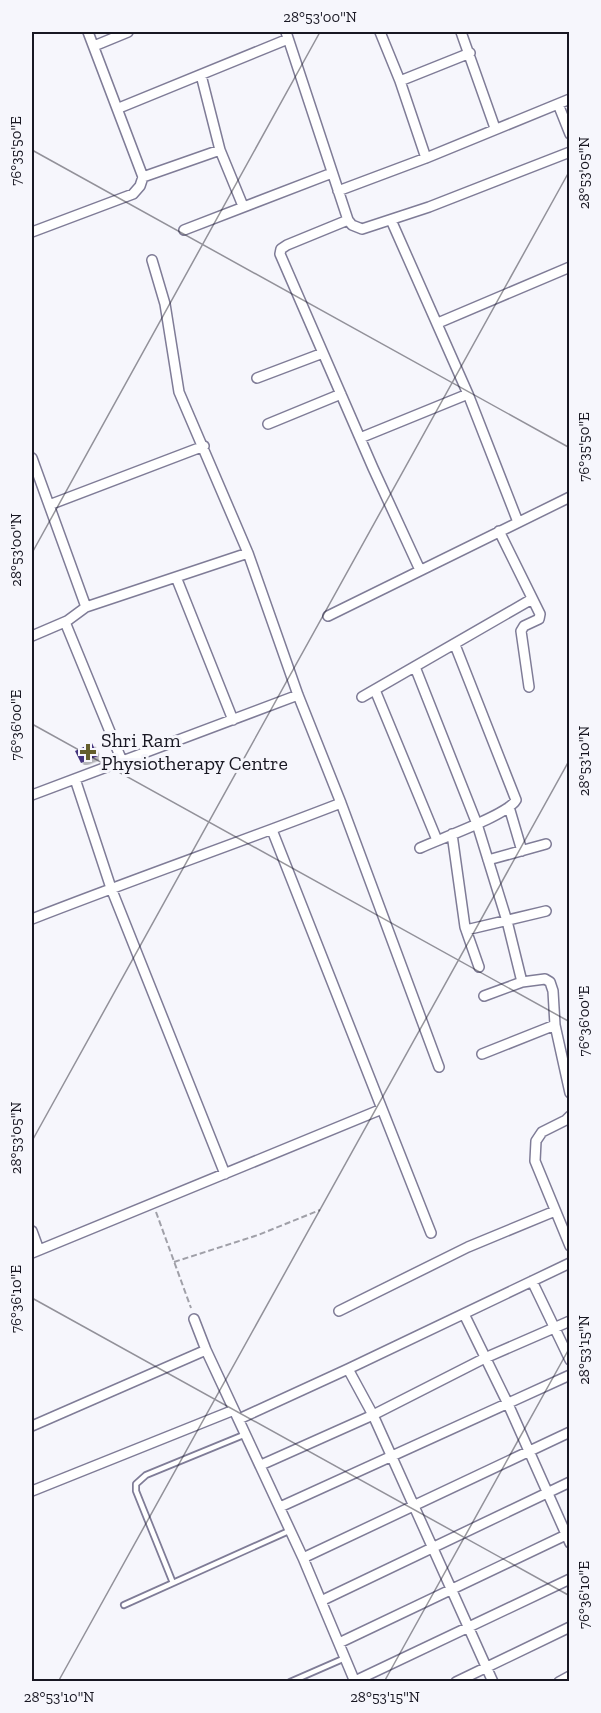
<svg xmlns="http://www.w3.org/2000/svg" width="601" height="1713" viewBox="0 0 601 1713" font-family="'Zilla Slab',serif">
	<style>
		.building { fill: #45357e; filter: url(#shadow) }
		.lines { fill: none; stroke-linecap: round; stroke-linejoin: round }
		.service-casing { stroke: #7f7c97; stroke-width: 8 }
		.minor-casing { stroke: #7f7c97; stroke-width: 12 }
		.path { stroke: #a0a0a8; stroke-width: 2; stroke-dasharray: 6 3; stroke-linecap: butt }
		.service { stroke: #fff; stroke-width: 4.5 }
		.minor { stroke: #fff; stroke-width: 9 }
		.ticks { fill: none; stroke: #181722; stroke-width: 1.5; stroke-opacity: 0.45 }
		.poi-dot { fill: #645f2c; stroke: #f6f6fc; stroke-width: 2 }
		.labels { text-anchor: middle; stroke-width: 6; stroke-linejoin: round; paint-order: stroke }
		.poi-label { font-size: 20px; fill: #181722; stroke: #f6f6fc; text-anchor: start }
		.neatline { fill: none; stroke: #181722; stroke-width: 2 }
		.ticks-label { font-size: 15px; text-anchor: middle; fill: #181722 }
	</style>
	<defs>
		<filter id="shadow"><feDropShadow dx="3.5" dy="3.5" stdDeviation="0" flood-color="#0004"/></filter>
	</defs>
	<rect width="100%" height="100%" fill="#f6f6fc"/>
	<path class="building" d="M 92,743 L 98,756 L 81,763 L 75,751 Z"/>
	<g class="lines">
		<g class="service-casing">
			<path id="service" d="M 173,1583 L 136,1491 L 136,1484 L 146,1475 L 246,1434
				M 124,1605 L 291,1530
				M 290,1682 L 345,1658"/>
		</g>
		<g class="minor-casing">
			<path id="minor" d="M 286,32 L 348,220 L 352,225 L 362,229 L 429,207 L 570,152
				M 380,32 L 400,81 L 426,158
				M 461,32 L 495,128
				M 94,46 L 128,32
				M 201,75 L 220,150 L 243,206
				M 400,81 L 470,53
				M 558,104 L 570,134
				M 119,108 L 288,39
				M 143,177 L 220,150
				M 338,191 L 426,158 L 570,99
				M 348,220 L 287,245 L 281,249 L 280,254 L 373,468 L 420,570
				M 391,220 L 468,394 L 518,522
				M 184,230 L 332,173
				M 32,232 L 133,194 L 140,186 L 143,177 L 88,32
				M 152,260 L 165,304 L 179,392 L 248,553 L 298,695 L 341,803 L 439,1067
				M 438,323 L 570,267
				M 257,378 L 323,353
				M 268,424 L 341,394
				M 360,438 L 468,394
				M 32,458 L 86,607
				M 49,505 L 204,446
				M 499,531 L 540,614 L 539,619 L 524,626 L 521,631 L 529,687
				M 176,577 L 233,720
				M 328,616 L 570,497
				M 65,622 L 122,761
				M 32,636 L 67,621 L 86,607 L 248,553
				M 415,667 L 477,824 L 507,921 L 522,982 L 484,996
				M 375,690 L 437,840
				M 362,697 L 532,599
				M 75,779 L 111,888 L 225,1174
				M 32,795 L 298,695
				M 509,807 L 522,851
				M 272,830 L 431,1233
				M 452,834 L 465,927 L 479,967
				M 420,848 C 439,839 508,815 516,800 L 455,645
				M 488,860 L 546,844
				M 32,919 C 134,879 238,843 341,803
				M 466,930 L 546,911
				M 522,982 L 545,979 L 550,982 L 553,991 L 555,1025 L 570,1093
				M 482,1054 L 555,1025
				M 570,1116 L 566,1120 L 542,1132 L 536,1141 L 535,1161 L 570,1246
				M 32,1231 L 39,1250
				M 32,1253 L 382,1109
				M 532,1281 L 570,1360
				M 339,1311 L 468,1247 L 555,1211
				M 464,1314 L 508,1404 L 570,1543
				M 194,1319 L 206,1350 L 303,1558 L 355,1682
				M 348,1369 L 373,1415 L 493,1682
				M 239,1419 L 348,1369 L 570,1263
				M 32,1426 L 206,1350
				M 261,1465 L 373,1415 L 485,1358 L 570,1321
				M 32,1491 L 234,1410
				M 280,1507 L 570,1375
				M 303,1558 L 570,1432
				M 321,1601 L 570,1482
				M 339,1643 L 570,1533
				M 355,1681 L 570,1579
				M 456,1682 L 570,1627
				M 559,1682 L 570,1676"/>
		</g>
		<path class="path" d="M 156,1212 L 191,1308
			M 174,1262 L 258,1235 L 320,1210"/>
		<use href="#service" class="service"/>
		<use href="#minor" class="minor"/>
	</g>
	<path class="ticks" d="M 32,150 L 570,448M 32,553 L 320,32M 32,724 L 570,1022M 32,1141 L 570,170M 32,1298 L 570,1596M 58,1682 L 570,759M 384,1682 L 570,1347"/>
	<path class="poi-dot" d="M85 743h6v6h6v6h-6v6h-6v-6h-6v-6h6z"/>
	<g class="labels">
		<g class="poi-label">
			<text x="101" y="747">Shri Ram<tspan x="101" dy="23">Physiotherapy Centre</tspan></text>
		</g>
	</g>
	<rect width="601" height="1713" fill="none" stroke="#f6f6fc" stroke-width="66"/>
	<rect x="33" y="33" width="535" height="1647" class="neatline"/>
	<g class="ticks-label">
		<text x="320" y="22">28°53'00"N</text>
		<text transform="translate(16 151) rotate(-90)" y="5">76°35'50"E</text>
		<text transform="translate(584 173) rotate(-90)" y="5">28°53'05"N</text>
		<text transform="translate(584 447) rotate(-90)" y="5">76°35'50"E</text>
		<text transform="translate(16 550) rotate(-90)" y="5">28°53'00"N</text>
		<text transform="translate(16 725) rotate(-90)" y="5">76°36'00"E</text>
		<text transform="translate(584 761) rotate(-90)" y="5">28°53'10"N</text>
		<text transform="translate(584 1021) rotate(-90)" y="5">76°36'00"E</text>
		<text transform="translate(16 1138) rotate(-90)" y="5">28°53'05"N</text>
		<text transform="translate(16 1299) rotate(-90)" y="5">76°36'10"E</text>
		<text transform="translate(584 1350) rotate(-90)" y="5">28°53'15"N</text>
		<text transform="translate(584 1595) rotate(-90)" y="5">76°36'10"E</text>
		<text x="59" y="1702">28°53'10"N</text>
		<text x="385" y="1702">28°53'15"N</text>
	</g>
</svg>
